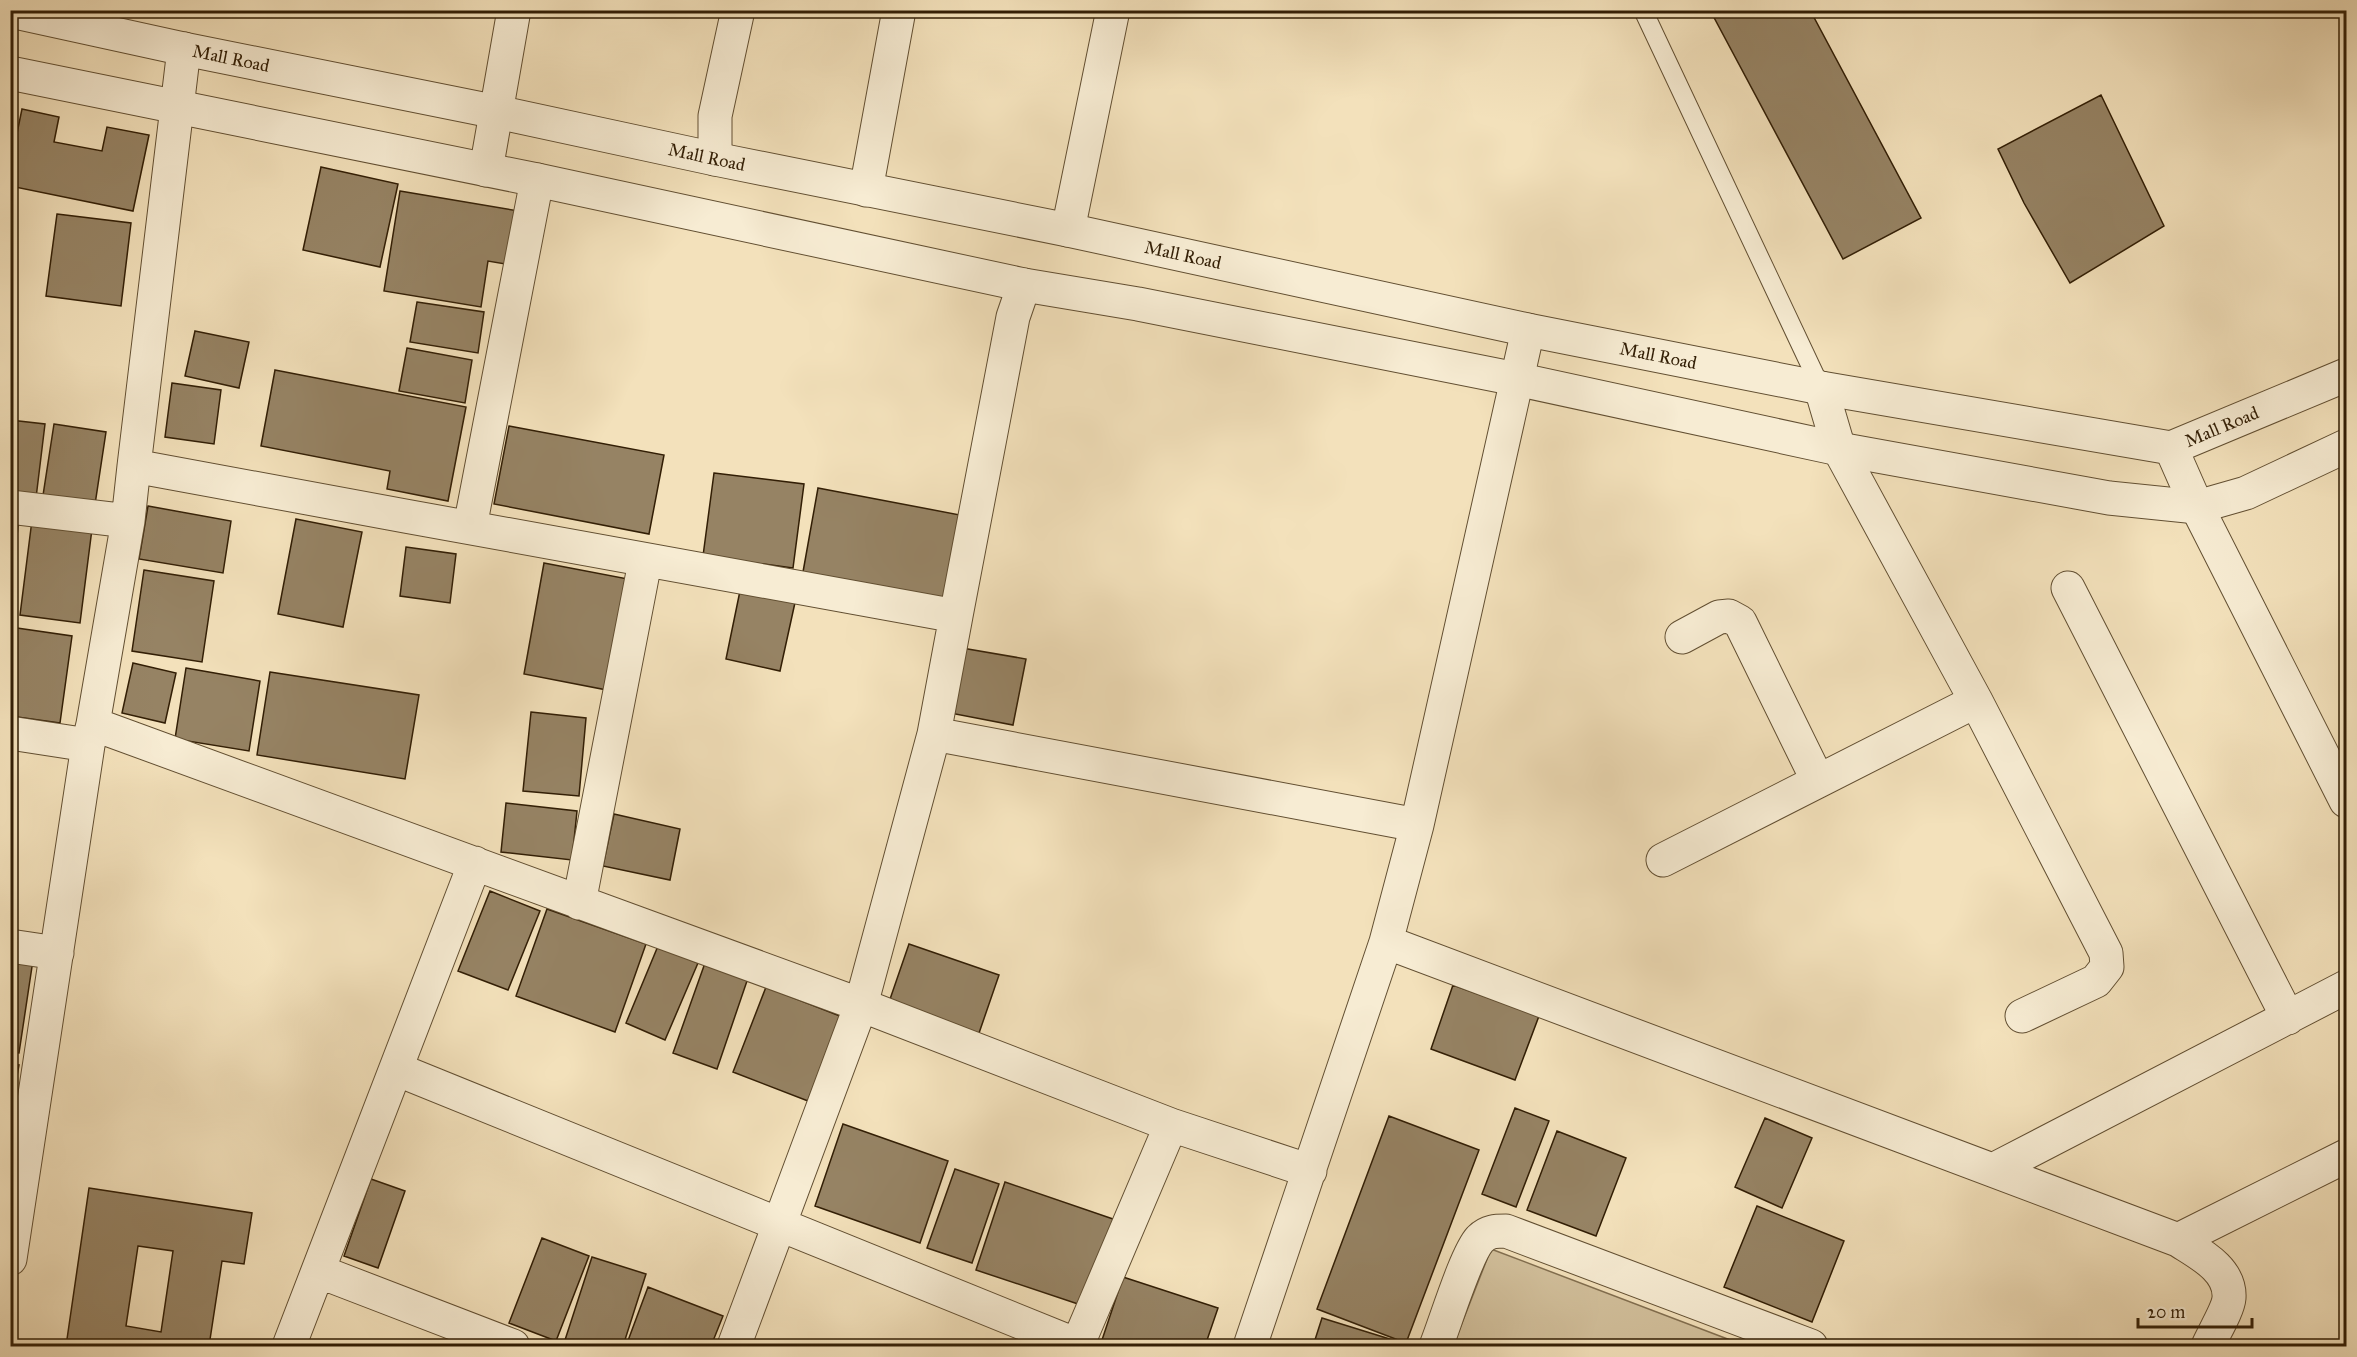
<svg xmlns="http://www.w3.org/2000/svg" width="2357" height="1357" viewBox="0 0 2357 1357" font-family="'IM FELL Great Primer',serif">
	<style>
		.green { fill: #d2c09c; stroke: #826f50; stroke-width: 1.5 }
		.building { fill: #968364; stroke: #321e05; stroke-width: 1.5; fill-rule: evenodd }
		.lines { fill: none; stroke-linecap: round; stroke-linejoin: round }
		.service-casing { stroke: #624f32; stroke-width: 20 }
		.minor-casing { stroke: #624f32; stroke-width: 35 }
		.tertiary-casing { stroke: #624f32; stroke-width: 35 }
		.service { stroke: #f7ecd3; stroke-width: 18 }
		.minor { stroke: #f7ecd3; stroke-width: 33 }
		.tertiary { stroke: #f7ecd3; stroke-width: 33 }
		.labels { text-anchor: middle; stroke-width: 6; stroke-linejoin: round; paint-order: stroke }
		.street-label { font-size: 18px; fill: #321e05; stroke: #f7ecd3 }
	</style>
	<rect width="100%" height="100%" fill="#f3e1bb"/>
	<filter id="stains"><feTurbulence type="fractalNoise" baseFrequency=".00333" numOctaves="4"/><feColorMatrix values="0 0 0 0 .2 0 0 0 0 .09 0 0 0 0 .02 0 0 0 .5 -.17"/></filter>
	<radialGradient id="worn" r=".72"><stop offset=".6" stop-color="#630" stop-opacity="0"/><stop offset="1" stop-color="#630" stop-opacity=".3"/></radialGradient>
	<path class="green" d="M 1491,1249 L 1746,1346 L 1453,1346 Z"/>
	<path class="building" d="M 1710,10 L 1810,10 L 1921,218 L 1843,259 Z
		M 2101,95 L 2164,226 L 2070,283 L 2024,203 L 1998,149 Z
		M 10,104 L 15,105 L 10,129 Z
		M 22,109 L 59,117 L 54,142 L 102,151 L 107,127 L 149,135 L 133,211 L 10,186 L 10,167 Z
		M 321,167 L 398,184 L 380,267 L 303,250 Z
		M 400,191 L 519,211 L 511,265 L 488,261 L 481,307 L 384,291 Z
		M 57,214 L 131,223 L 121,306 L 46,296 Z
		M 417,302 L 484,312 L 478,353 L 410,342 Z
		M 195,331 L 249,342 L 239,388 L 185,376 Z
		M 407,348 L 472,360 L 465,403 L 399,391 Z
		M 275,370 L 466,407 L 448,501 L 387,489 L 390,471 L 261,446 Z
		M 172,383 L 221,390 L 214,444 L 165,437 Z
		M 10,420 L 45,424 L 36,498 L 10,495 Z
		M 54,424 L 106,432 L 94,511 L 42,502 Z
		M 509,426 L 664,455 L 649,534 L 494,504 Z
		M 714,473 L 804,484 L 793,568 L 703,556 Z
		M 818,488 L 960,515 L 944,598 L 803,572 Z
		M 148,506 L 231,521 L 223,573 L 139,559 Z
		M 10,512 L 19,513 L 11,608 L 10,608 Z
		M 296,519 L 362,532 L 343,627 L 278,614 Z
		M 32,520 L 92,529 L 80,623 L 20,615 Z
		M 406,547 L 456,554 L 450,603 L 400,596 Z
		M 544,563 L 628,579 L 607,690 L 524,674 Z
		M 144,570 L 214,581 L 202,662 L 132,651 Z
		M 741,586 L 796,598 L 780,671 L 726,659 Z
		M 10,627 L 72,636 L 60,723 L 10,716 Z
		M 962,648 L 1026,659 L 1013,725 L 950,713 Z
		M 133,663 L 176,673 L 165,723 L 122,713 Z
		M 186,668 L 260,681 L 249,751 L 175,739 Z
		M 270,672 L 419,695 L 405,779 L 257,755 Z
		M 531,712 L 586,718 L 579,796 L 523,791 Z
		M 506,803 L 577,811 L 572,860 L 501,852 Z
		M 614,814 L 680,829 L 670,880 L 603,866 Z
		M 490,891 L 540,911 L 508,990 L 458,971 Z
		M 547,909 L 646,944 L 615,1032 L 516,996 Z
		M 909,944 L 999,975 L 978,1036 L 888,1005 Z
		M 658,946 L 698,963 L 665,1040 L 626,1023 Z
		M 10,957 L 33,960 L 19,1053 L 10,1052 Z
		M 705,963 L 748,978 L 717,1069 L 673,1053 Z
		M 1453,985 L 1539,1016 L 1515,1080 L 1431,1049 Z
		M 766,987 L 840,1016 L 808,1101 L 733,1072 Z
		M 10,1064 L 19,1065 L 10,1115 Z
		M 1515,1108 L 1549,1121 L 1516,1207 L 1482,1194 Z
		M 1389,1116 L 1479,1150 L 1406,1343 L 1317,1309 Z
		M 1765,1118 L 1812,1138 L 1782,1208 L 1735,1187 Z
		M 843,1124 L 948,1161 L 920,1243 L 815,1206 Z
		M 1557,1131 L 1626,1158 L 1596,1236 L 1527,1210 Z
		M 955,1169 L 999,1184 L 972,1263 L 927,1248 Z
		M 371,1179 L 405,1191 L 378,1268 L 344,1256 Z
		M 1005,1182 L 1116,1220 L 1087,1307 L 976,1270 Z
		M 89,1188 L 252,1213 L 244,1264 L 222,1261 L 209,1346 L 66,1346 ZM 138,1246 L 173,1251 L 161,1332 L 126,1326 Z
		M 1757,1206 L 1844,1241 L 1812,1322 L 1724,1287 Z
		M 542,1238 L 589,1256 L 556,1341 L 509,1323 Z
		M 592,1257 L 646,1274 L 623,1346 L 585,1346 L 565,1340 Z
		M 1123,1277 L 1218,1308 L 1205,1346 L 1100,1346 Z
		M 648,1287 L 723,1316 L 711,1346 L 626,1346 Z
		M 1322,1318 L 1393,1340 L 1391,1346 L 1313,1346 Z"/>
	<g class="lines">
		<g class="service-casing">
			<path id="service" d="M 1643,10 L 1821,388"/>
		</g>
		<g class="minor-casing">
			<path id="minor" d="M 715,159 L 715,116 L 738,10
				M 486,170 L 514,10
				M 866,190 L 899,10
				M 1068,230 L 1113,10
				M 1821,388 L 1839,449 L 1976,701 L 2106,953 L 2107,967 L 2096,981 L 2022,1016
				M 2171,448 L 2197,507 L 2346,801
				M 134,466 L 184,49
				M 10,507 L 128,521
				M 470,527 L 537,180
				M 2068,588 L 2288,1018
				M 956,616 L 1013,317 L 1024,285
				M 1682,637 L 1719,617 L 1729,616 L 1740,622 L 1818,781
				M 10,733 L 88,745 L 93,724
				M 934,734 L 1417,825
				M 1663,860 L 1976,701
				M 579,903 L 645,562
				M 1386,942 L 2178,1240 L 2346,1156
				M 10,946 L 57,953
				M 396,1069 L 1077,1345
				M 1993,1170 L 2346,987
				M 2178,1240 C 2198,1253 2231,1269 2229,1298 C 2228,1310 2213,1334 2208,1346
				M 10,1259 L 88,745
				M 318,1271 L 513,1346
				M 289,1346 L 475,863
				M 734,1346 L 861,1005 L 934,734 L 956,616 C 681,568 408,516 134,466 L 128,521 L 93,724 L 861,1005 L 1171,1125
				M 1077,1346 L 1171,1125 L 1310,1171
				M 1250,1346 L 1386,942 L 1417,825 L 1528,330
				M 1436,1346 C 1445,1324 1466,1254 1480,1239 C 1488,1231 1496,1231 1506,1231 L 1811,1346"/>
		</g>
		<g class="tertiary-casing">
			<g id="tertiary">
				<path id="s1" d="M 10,11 L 184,49 L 497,112 L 715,159 L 1068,230 L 1528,330 L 1821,388 L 2171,448 L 2346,375"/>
				<path d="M 10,73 L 537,180 L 1024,285 L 1138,304 L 1516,379 L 1839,449 L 2109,498 L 2197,507 L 2246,493 L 2346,446"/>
			</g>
		</g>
		<use href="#service" class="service"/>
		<use href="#minor" class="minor"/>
		<use href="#tertiary" class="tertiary"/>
	</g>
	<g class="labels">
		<g class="street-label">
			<text dy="6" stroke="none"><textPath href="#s1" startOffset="226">Mall Road</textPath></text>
			<text dy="6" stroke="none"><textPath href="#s1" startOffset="712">Mall Road</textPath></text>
			<text dy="6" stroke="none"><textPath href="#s1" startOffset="1198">Mall Road</textPath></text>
			<text dy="6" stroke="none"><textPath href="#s1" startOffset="1684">Mall Road</textPath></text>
			<text dy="6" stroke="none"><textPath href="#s1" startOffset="2260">Mall Road</textPath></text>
		</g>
	</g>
	<rect width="2357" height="1357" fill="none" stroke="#f3e1bb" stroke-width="36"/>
	<rect x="12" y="12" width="2333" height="1333" fill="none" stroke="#321e05" stroke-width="3"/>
	<rect x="18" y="18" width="2321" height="1321" fill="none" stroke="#321e05" stroke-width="1.5"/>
	<path d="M2138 1318v9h114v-9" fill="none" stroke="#321e05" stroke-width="3"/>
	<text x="2147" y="1318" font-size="18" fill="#321e05" stroke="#f7ecd3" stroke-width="4.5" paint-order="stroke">20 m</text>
	<rect width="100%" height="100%" filter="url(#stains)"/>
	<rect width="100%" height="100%" fill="url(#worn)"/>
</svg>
